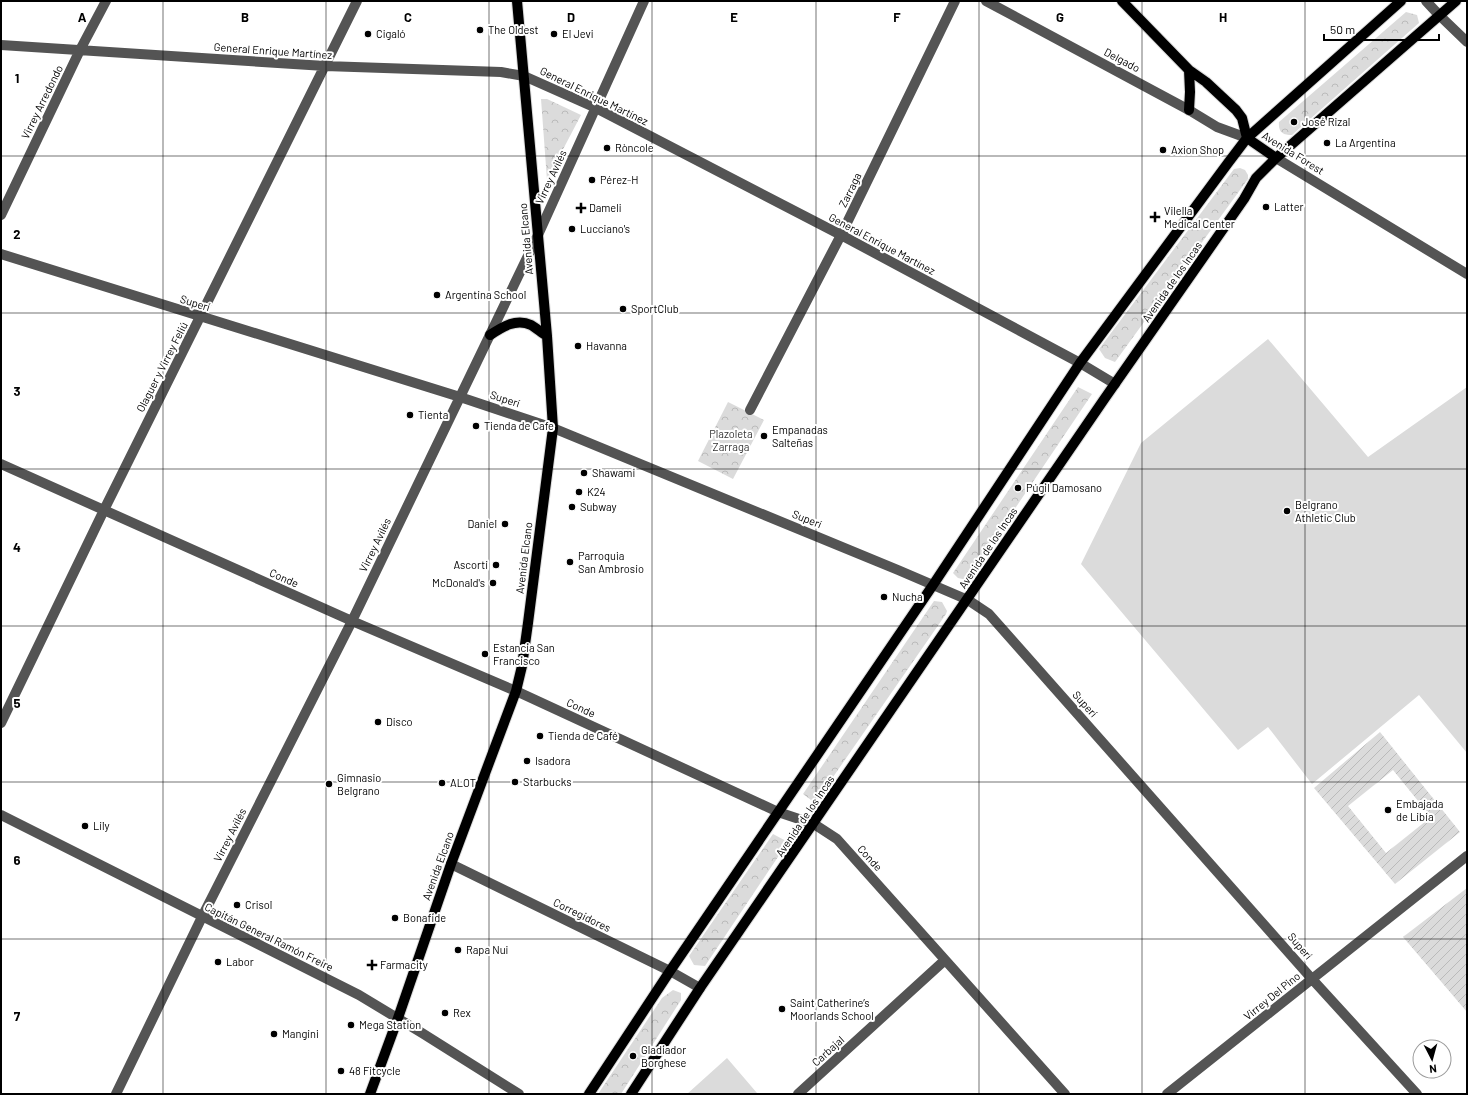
<svg xmlns="http://www.w3.org/2000/svg" width="1468" height="1095" viewBox="0 0 1468 1095" font-family="Barlow,sans-serif">
	<style>
		.park { fill: url(#park-crowns) }
		.garden { fill: url(#garden-furrows); fill-rule: evenodd }
		.pitch { fill: #dbdbdb }
		.lines { fill: none; stroke-linecap: round; stroke-linejoin: round }
		.major-casing { stroke: #dbdbdb; stroke-width: 12 }
		.minor { stroke: #545454; stroke-width: 10 }
		.major { stroke: #000; stroke-width: 10 }
		.grid { fill: none; stroke: #000; stroke-width: 1; stroke-opacity: 0.55 }
		.poi-dot { fill: #000; stroke: #fff; stroke-width: 1.5 }
		.labels { text-anchor: middle; stroke-width: 4; stroke-linejoin: round; paint-order: stroke }
		.poi-label { font-size: 11px; fill: #000; stroke: #fff; text-anchor: start }
		.street-label { font-size: 11px; fill: #000; stroke: #fff }
		.park-label { font-size: 11px; fill: #323232; stroke: #fff }
		.grid-label { font-size: 13px; text-anchor: middle; font-weight: bold; fill: #000; stroke: #fff; stroke-width: 4; stroke-linejoin: round; paint-order: stroke }
	</style>
	<defs>
		<pattern id="park-crowns" width="20" height="18" patternUnits="userSpaceOnUse"><rect width="20" height="18" fill="#dbdbdb"/><path d="M2 6a3 3 0 1 1 6 0M12 15a3 3 0 1 1 6 0" fill="none" stroke="#bababa"/></pattern>
		<pattern id="garden-furrows" width="10" height="10" patternUnits="userSpaceOnUse"><rect width="10" height="10" fill="#dbdbdb"/><path d="M-1 1l2-2M0 10L10 0M9 11l2-2" fill="none" stroke="#bababa"/></pattern>
	</defs>
	<rect width="100%" height="100%" fill="#fff"/>
	<path class="park" d="M 1406,12 L 1417,15 L 1419,23 L 1292,135 C 1283,135 1278,132 1279,122 Z
		M 541,99 L 547,99 L 581,115 L 547,180 Z
		M 1240,168 L 1245,170 L 1248,175 L 1248,179 L 1115,362 L 1105,358 L 1099,349 L 1234,169 Z
		M 1078,387 L 1092,394 L 967,580 L 958,578 L 953,573 Z
		M 728,402 L 764,420 L 733,479 L 698,461 Z
		M 934,601 L 942,602 L 947,611 L 946,614 L 815,803 L 803,794 Z
		M 773,834 L 788,842 L 705,966 L 694,965 L 689,956 Z
		M 673,990 L 681,993 L 681,1000 L 621,1094 L 598,1094 L 662,998 Z"/>
	<path class="garden" d="M 1380,732 L 1460,832 L 1395,884 L 1314,788 ZM 1393,770 L 1431,817 L 1386,853 L 1348,806 Z
		M 1467,888 L 1467,1012 L 1403,937 Z"/>
	<path class="pitch" d="M 1268,339 L 1368,457 L 1467,387 L 1467,753 L 1419,695 L 1312,784 L 1268,727 L 1238,750 L 1081,564 L 1141,443 Z
		M 727,1058 L 757,1093 L 687,1094 Z"/>
	<g class="lines">
		<g class="major-casing">
			<path id="major" d="M 1122,1 L 1189,70 L 1206,82 L 1236,110 L 1242,118 L 1247,138 L 1276,158
				M 1189,70 L 1190,92 L 1189,110
				M 490,335 C 502,327 516,318 531,325 C 536,328 542,333 547,336
				M 370,1094 L 398,1018 L 451,864 L 516,691 L 522,666 L 528,623 L 553,428 L 547,336 L 517,1
				M 589,1094 L 670,971 L 933,585 L 1080,363 L 1228,163 L 1247,138 L 1401,1
				M 631,1094 L 700,988 L 1105,398 L 1244,199 L 1256,178 L 1276,158 L 1456,1"/>
		</g>
		<path class="minor" d="M 986,1 L 1189,110 L 1217,127 L 1247,138
			M 1426,1 L 1439,15 L 1467,42
			M 1,45 L 325,66 L 501,72 L 524,76 L 596,108 L 841,235 L 1080,363 L 1115,384
			M 1276,158 L 1467,274
			M 1,215 L 80,50 L 106,1
			M 1,254 L 460,397 L 553,428 L 898,570 L 968,600 L 989,614 L 1312,979 L 1417,1094
			M 750,410 L 841,235 L 955,1
			M 1,464 L 352,621 L 516,691 L 778,812 L 814,824 L 837,839 L 1065,1094
			M 1,723 L 104,510 L 357,1
			M 1,815 L 359,995 L 422,1033 L 519,1094
			M 451,864 L 670,971 L 700,988
			M 116,1094 L 202,917 L 352,621 L 460,397 L 538,235 L 644,1
			M 798,1094 L 945,960
			M 1167,1094 L 1467,856"/>
		<use href="#major" class="major"/>
	</g>
	<path class="grid" d="M 163,1 L 163,1094M 326,1 L 326,1094M 489,1 L 489,1094M 652,1 L 652,1094M 816,1 L 816,1094M 979,1 L 979,1094M 1142,1 L 1142,1094M 1305,1 L 1305,1094M 1,156 L 1467,156M 1,313 L 1467,313M 1,469 L 1467,469M 1,626 L 1467,626M 1,782 L 1467,782M 1,939 L 1467,939"/>
	<g class="poi-dot">
		<circle cx="480" cy="30" r="4"/>
		<circle cx="368" cy="34" r="4"/>
		<circle cx="554" cy="34" r="4"/>
		<circle cx="1294" cy="122" r="4"/>
		<circle cx="1327" cy="143" r="4"/>
		<circle cx="607" cy="148" r="4"/>
		<circle cx="1163" cy="150" r="4"/>
		<circle cx="592" cy="180" r="4"/>
		<circle cx="1266" cy="207" r="4"/>
		<path d="M579 202h4v4h4v4h-4v4h-4v-4h-4v-4h4z"/>
		<path d="M1153 211h4v4h4v4h-4v4h-4v-4h-4v-4h4z"/>
		<circle cx="572" cy="229" r="4"/>
		<circle cx="437" cy="295" r="4"/>
		<circle cx="623" cy="309" r="4"/>
		<circle cx="578" cy="346" r="4"/>
		<circle cx="410" cy="415" r="4"/>
		<circle cx="476" cy="426" r="4"/>
		<circle cx="764" cy="436" r="4"/>
		<circle cx="584" cy="473" r="4"/>
		<circle cx="1018" cy="488" r="4"/>
		<circle cx="579" cy="492" r="4"/>
		<circle cx="572" cy="507" r="4"/>
		<circle cx="1287" cy="511" r="4"/>
		<circle cx="505" cy="524" r="4"/>
		<circle cx="570" cy="562" r="4"/>
		<circle cx="496" cy="565" r="4"/>
		<circle cx="493" cy="583" r="4"/>
		<circle cx="884" cy="597" r="4"/>
		<circle cx="485" cy="654" r="4"/>
		<circle cx="378" cy="722" r="4"/>
		<circle cx="540" cy="736" r="4"/>
		<circle cx="527" cy="761" r="4"/>
		<circle cx="515" cy="782" r="4"/>
		<circle cx="442" cy="783" r="4"/>
		<circle cx="329" cy="784" r="4"/>
		<circle cx="1388" cy="810" r="4"/>
		<circle cx="85" cy="826" r="4"/>
		<circle cx="237" cy="905" r="4"/>
		<circle cx="395" cy="918" r="4"/>
		<circle cx="458" cy="950" r="4"/>
		<circle cx="218" cy="962" r="4"/>
		<path d="M370 959h4v4h4v4h-4v4h-4v-4h-4v-4h4z"/>
		<circle cx="782" cy="1009" r="4"/>
		<circle cx="445" cy="1013" r="4"/>
		<circle cx="351" cy="1025" r="4"/>
		<circle cx="274" cy="1034" r="4"/>
		<circle cx="633" cy="1056" r="4"/>
		<circle cx="341" cy="1071" r="4"/>
	</g>
	<g class="labels">
		<g class="poi-label">
			<text x="488" y="34">The Oldest</text>
			<text x="376" y="38">Cigaló</text>
			<text x="562" y="38">El Jevi</text>
			<text x="1302" y="126">José Rizal</text>
			<text x="1335" y="147">La Argentina</text>
			<text x="615" y="152">Ròncole</text>
			<text x="1171" y="154">Axion Shop</text>
			<text x="600" y="184">Pérez-H</text>
			<text x="1274" y="211">Latter</text>
			<text x="589" y="212">Dameli</text>
			<text x="1164" y="215">Vilella<tspan x="1164" dy="13">Medical Center</tspan></text>
			<text x="580" y="233">Lucciano's</text>
			<text x="445" y="299">Argentina School</text>
			<text x="631" y="313">SportClub</text>
			<text x="586" y="350">Havanna</text>
			<text x="418" y="419">Tienta</text>
			<text x="484" y="430">Tienda de Cafe</text>
			<text x="772" y="434">Empanadas<tspan x="772" dy="13">Salteñas</tspan></text>
			<text x="592" y="477">Shawami</text>
			<text x="1026" y="492">Púgil Damosano</text>
			<text x="587" y="496">K24</text>
			<text x="1295" y="509">Belgrano<tspan x="1295" dy="13">Athletic Club</tspan></text>
			<text x="580" y="511">Subway</text>
			<text x="497" y="528" text-anchor="end">Daniel</text>
			<text x="578" y="560">Parroquia<tspan x="578" dy="13">San Ambrosio</tspan></text>
			<text x="488" y="569" text-anchor="end">Ascorti</text>
			<text x="485" y="587" text-anchor="end">McDonald's</text>
			<text x="892" y="601">Nucha</text>
			<text x="493" y="652">Estancia San<tspan x="493" dy="13">Francisco</tspan></text>
			<text x="386" y="726">Disco</text>
			<text x="548" y="740">Tienda de Café</text>
			<text x="535" y="765">Isadora</text>
			<text x="337" y="782">Gimnasio<tspan x="337" dy="13">Belgrano</tspan></text>
			<text x="523" y="786">Starbucks</text>
			<text x="450" y="787">ALOT</text>
			<text x="1396" y="808">Embajada<tspan x="1396" dy="13">de Libia</tspan></text>
			<text x="93" y="830">Lily</text>
			<text x="245" y="909">Crisol</text>
			<text x="403" y="922">Bonafide</text>
			<text x="466" y="954">Rapa Nui</text>
			<text x="226" y="966">Labor</text>
			<text x="380" y="969">Farmacity</text>
			<text x="790" y="1007">Saint Catherine’s<tspan x="790" dy="13">Moorlands School</tspan></text>
			<text x="453" y="1017">Rex</text>
			<text x="359" y="1029">Mega Station</text>
			<text x="282" y="1038">Mangini</text>
			<text x="641" y="1054">Gladiador<tspan x="641" dy="13">Borghese</tspan></text>
			<text x="349" y="1075">48 Fitcycle</text>
		</g>
		<g class="street-label">
			<text transform="translate(273 51) rotate(4)" y="4">General Enrique Martínez</text>
			<text transform="translate(1122 60) rotate(28)" y="4">Delgado</text>
			<text transform="translate(594 96) rotate(26)" y="4">General Enrique Martínez</text>
			<text transform="translate(42 102) rotate(-64)" y="4">Virrey Arredondo</text>
			<text transform="translate(1293 153) rotate(32)" y="4">Avenida Forest</text>
			<text transform="translate(551 177) rotate(-65)" y="4">Virrey Avilés</text>
			<text transform="translate(850 190) rotate(-64)" y="4">Zarraga</text>
			<text transform="translate(526 239) rotate(-95)" y="4">Avenida Elcano</text>
			<text transform="translate(882 244) rotate(28)" y="4">General Enrique Martínez</text>
			<text transform="translate(1172 282) rotate(-55)" y="4">Avenida de los Incas</text>
			<text transform="translate(195 303) rotate(17)" y="4">Superí</text>
			<text transform="translate(162 367) rotate(-63)" y="4">Olaguer y Virrey Feliú</text>
			<text transform="translate(505 399) rotate(18)" y="4">Superí</text>
			<text transform="translate(807 519) rotate(22)" y="4">Superí</text>
			<text transform="translate(375 545) rotate(-64)" y="4">Virrey Avilés</text>
			<text transform="translate(988 548) rotate(-56)" y="4">Avenida de los Incas</text>
			<text transform="translate(524 558) rotate(-83)" y="4">Avenida Elcano</text>
			<text transform="translate(284 578) rotate(24)" y="4">Conde</text>
			<text transform="translate(1085 704) rotate(48)" y="4">Superí</text>
			<text transform="translate(581 708) rotate(25)" y="4">Conde</text>
			<text transform="translate(805 816) rotate(-56)" y="4">Avenida de los Incas</text>
			<text transform="translate(230 835) rotate(-63)" y="4">Virrey Avilés</text>
			<text transform="translate(870 858) rotate(48)" y="4">Conde</text>
			<text transform="translate(438 866) rotate(-70)" y="4">Avenida Elcano</text>
			<text transform="translate(582 915) rotate(26)" y="4">Corregidores</text>
			<text transform="translate(269 937) rotate(26)" y="4">Capitán General Ramón Freire</text>
			<text transform="translate(1300 946) rotate(49)" y="4">Superí</text>
			<text transform="translate(1272 996) rotate(-39)" y="4">Virrey Del Pino</text>
			<text transform="translate(828 1051) rotate(-42)" y="4">Carbajal</text>
		</g>
		<g class="park-label">
			<text x="731" y="438">Plazoleta<tspan x="731" dy="13">Zarraga</tspan></text>
		</g>
	</g>
	<g class="grid-label">
		<text x="82" y="22">A</text>
		<text x="245" y="22">B</text>
		<text x="408" y="22">C</text>
		<text x="571" y="22">D</text>
		<text x="734" y="22">E</text>
		<text x="897" y="22">F</text>
		<text x="1060" y="22">G</text>
		<text x="1223" y="22">H</text>
		<text x="17" y="83">1</text>
		<text x="17" y="239">2</text>
		<text x="17" y="396">3</text>
		<text x="17" y="552">4</text>
		<text x="17" y="708">5</text>
		<text x="17" y="865">6</text>
		<text x="17" y="1021">7</text>
	</g>
	<rect width="1468" height="1095" fill="none" stroke="#000000" stroke-width="4"/>
	<g transform="translate(1432 1059) rotate(174)"><circle r="19" fill="#ffffff" stroke="#999999"/>
	<path d="M0-3L7 15L0 10L-7 15Z" fill="#000000"/>
	<text y="-6" font-size="11" font-weight="bold" text-anchor="middle" fill="#000000">N</text>
	</g>
	<path d="M1324 34v6h115v-6" fill="none" stroke="#000000" stroke-width="2"/>
	<text x="1330" y="34" font-size="12" fill="#000000" stroke="#ffffff" stroke-width="3" paint-order="stroke">50 m</text>
</svg>
